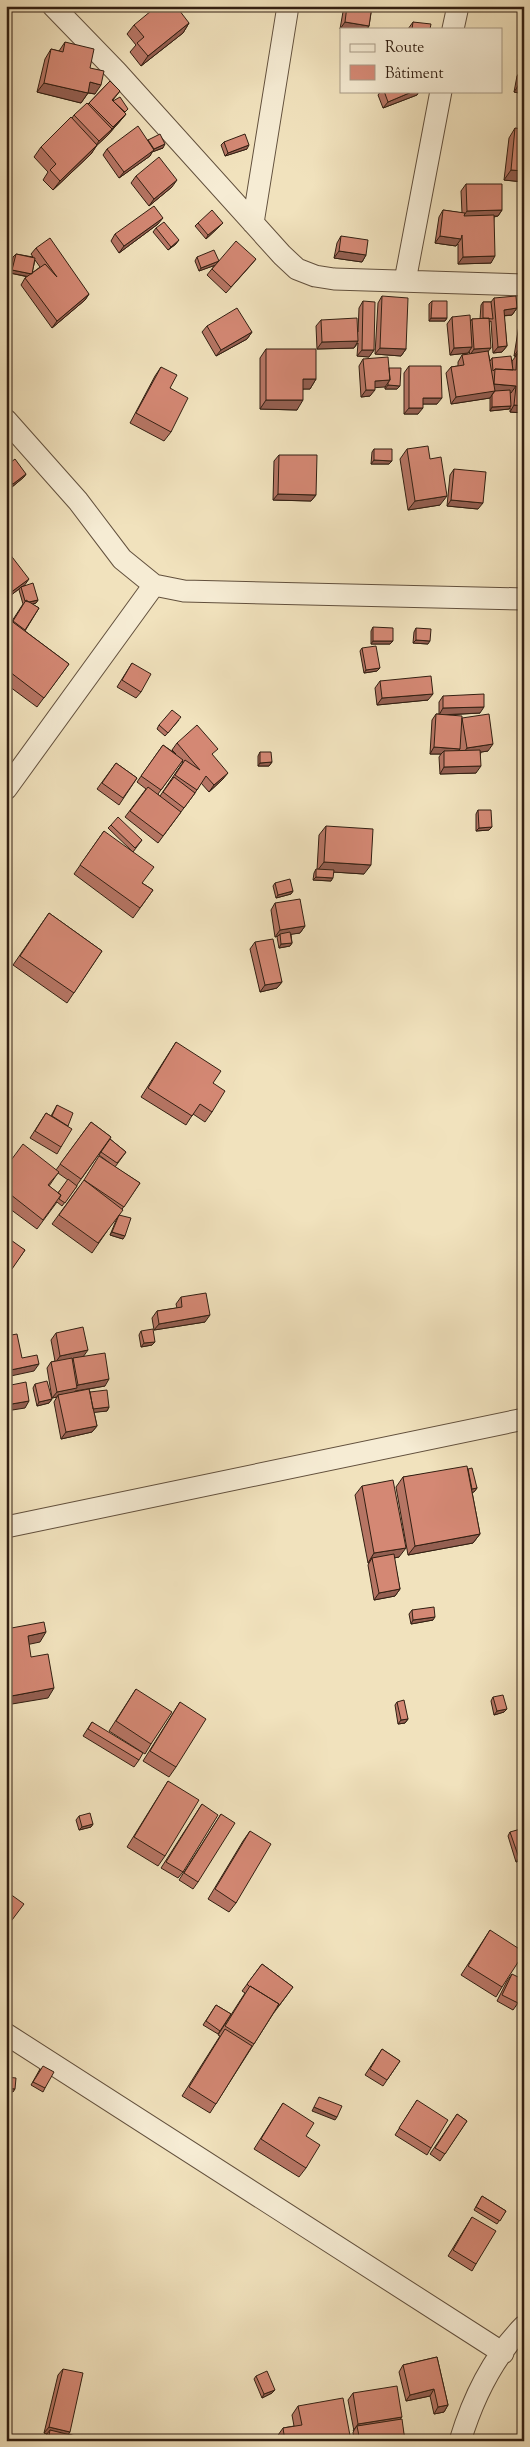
<svg xmlns="http://www.w3.org/2000/svg" width="530" height="2447" viewBox="0 0 530 2447" font-family="'Sorts Mill Goudy',serif">
	<style>
		.lines { fill: none; stroke-linecap: round; stroke-linejoin: round }
		.street-casing { stroke: #62503d; stroke-width: 23 }
		.street { stroke: #f6ecd4; stroke-width: 21 }
		.wall { fill: #b67564; stroke: #321f12; fill-rule: evenodd }
		.shaded-wall { fill: #945f51; stroke: #321f12 }
		.building { fill: #d48874; stroke: #321f12 }
	</style>
	<rect width="100%" height="100%" fill="#f1e2bd"/>
	<filter id="stains"><feTurbulence type="fractalNoise" baseFrequency=".004" numOctaves="4"/><feColorMatrix values="0 0 0 0 .2 0 0 0 0 .09 0 0 0 0 .02 0 0 0 .5 -.17"/></filter>
	<radialGradient id="worn" r=".72"><stop offset=".6" stop-color="#630" stop-opacity="0"/><stop offset="1" stop-color="#630" stop-opacity=".3"/></radialGradient>
	<g class="lines">
		<g class="street-casing">
			<path id="street" d="M 53,6 L 116,71 L 282,255 L 297,269 L 315,276 L 334,279 L 524,285
				M 453,29 L 458,6
				M 253,223 L 288,6
				M 405,281 L 441,91
				M 6,420 L 78,501 L 122,559 L 154,585 L 184,591 L 524,599
				M 6,789 L 154,585
				M 6,1527 L 524,1419
				M 6,2034 L 503,2353
				M 460,2441 C 473,2398 492,2358 524,2326"/>
		</g>
		<use href="#street" class="street"/>
	</g>
	<path class="wall" d="M 94,6 L 102,6 L 97,10 Z
		M 344,6 L 372,6 L 369,26 L 367,29 L 340,29 Z
		M 413,22 L 430,29 L 408,29 Z
		M 189,23 L 183,33 L 141,66 L 130,52 L 136,45 L 127,34 L 134,25 Z
		M 65,42 L 90,68 L 95,94 L 88,93 L 81,103 L 37,92 L 45,59 L 51,49 L 59,51 Z
		M 522,69 L 524,94 L 514,92 L 517,76 Z
		M 110,81 L 120,91 L 113,100 L 126,114 L 121,120 L 107,136 L 97,145 L 91,154 L 53,190 L 43,180 L 48,172 L 34,157 L 41,147 L 72,118 L 74,115 L 88,104 Z
		M 381,91 L 419,91 L 417,95 L 383,108 L 378,95 Z
		M 515,128 L 524,182 L 504,180 L 509,138 Z
		M 148,140 L 163,148 L 152,152 L 150,156 L 119,178 L 103,155 L 107,149 Z
		M 224,142 L 247,149 L 225,156 L 221,145 Z
		M 136,176 L 172,187 L 149,206 L 131,183 Z
		M 466,184 L 502,210 L 498,216 L 494,217 L 491,263 L 458,264 L 458,244 L 456,246 L 435,243 L 439,217 L 443,210 L 462,213 L 461,191 Z
		M 198,223 L 220,226 L 206,239 L 195,226 Z
		M 158,224 L 119,253 L 111,241 L 115,234 Z
		M 156,228 L 176,244 L 168,250 L 153,232 Z
		M 341,236 L 366,255 L 362,262 L 334,258 L 337,243 Z
		M 36,248 L 89,294 L 85,300 L 52,328 L 21,285 L 25,278 L 28,277 L 10,273 L 13,257 L 16,254 L 33,257 L 31,254 ZM 35,260 L 40,267 L 32,273 Z
		M 197,257 L 218,261 L 256,259 L 251,265 L 226,293 L 207,275 L 215,265 L 199,271 L 195,261 Z
		M 382,296 L 406,349 L 401,356 L 375,354 L 378,303 Z
		M 494,298 L 517,308 L 512,315 L 504,316 L 507,346 L 502,352 L 493,353 L 491,321 L 489,322 L 488,352 L 490,361 L 492,358 L 512,365 L 512,361 L 516,356 L 514,356 L 519,325 L 524,318 L 524,413 L 510,412 L 510,408 L 509,409 L 490,411 L 490,398 L 451,404 L 446,373 L 451,367 L 458,366 L 458,362 L 462,355 L 470,354 L 469,351 L 468,353 L 450,355 L 447,324 L 452,317 L 471,321 L 472,319 L 480,319 L 481,305 L 483,302 L 491,302 Z
		M 363,301 L 374,350 L 369,357 L 357,356 L 358,343 L 354,348 L 317,349 L 316,326 L 321,320 L 358,332 L 359,308 Z
		M 432,301 L 447,318 L 445,321 L 429,321 L 429,304 Z
		M 207,326 L 252,332 L 247,339 L 216,356 L 202,332 Z
		M 266,349 L 316,379 L 310,389 L 303,389 L 297,410 L 260,409 L 260,358 Z
		M 363,359 L 389,368 L 397,389 L 385,389 L 385,386 L 375,387 L 370,396 L 361,397 L 359,366 Z
		M 409,366 L 437,404 L 423,404 L 418,414 L 404,414 L 404,373 Z
		M 161,367 L 170,388 L 171,432 L 164,441 L 130,423 L 155,376 Z
		M 374,449 L 392,461 L 389,464 L 371,464 L 372,452 Z
		M 407,449 L 430,459 L 440,505 L 408,510 L 400,459 Z
		M 279,455 L 316,495 L 311,501 L 273,500 L 274,461 Z
		M 6,466 L 26,474 L 24,477 L 6,492 Z
		M 454,469 L 478,509 L 447,506 L 450,475 Z
		M 6,549 L 24,586 L 38,600 L 36,603 L 32,604 L 39,608 L 25,631 L 69,664 L 37,707 L 6,684 L 6,617 L 12,621 L 23,604 L 19,590 L 19,589 L 6,599 Z
		M 373,627 L 390,644 L 371,644 L 371,631 Z
		M 416,628 L 428,644 L 413,643 L 414,632 Z
		M 362,648 L 380,668 L 377,671 L 364,673 L 360,651 Z
		M 132,663 L 141,692 L 136,698 L 117,687 Z
		M 380,681 L 428,700 L 377,705 L 375,688 Z
		M 443,696 L 480,713 L 447,715 L 462,719 L 488,751 L 481,752 L 476,773 L 440,774 L 439,757 L 441,754 L 430,754 L 432,720 L 436,714 L 439,714 L 439,702 Z
		M 179,720 L 165,736 L 157,729 L 159,725 Z
		M 177,743 L 213,756 L 223,779 L 209,792 L 201,783 L 195,793 L 158,843 L 125,817 L 146,789 L 137,782 L 163,745 L 176,754 L 172,750 ZM 182,761 L 183,762 L 160,796 L 158,794 Z
		M 260,752 L 272,762 L 269,766 L 258,766 L 258,756 Z
		M 116,763 L 137,778 L 119,805 L 97,789 Z
		M 478,810 L 492,827 L 489,830 L 476,831 L 476,814 Z
		M 111,825 L 142,840 L 133,852 L 108,828 Z
		M 326,826 L 364,874 L 334,872 L 331,881 L 313,880 L 314,873 L 316,869 L 317,870 L 319,835 Z
		M 104,831 L 142,883 L 153,890 L 133,918 L 74,874 Z
		M 275,883 L 293,891 L 291,894 L 276,898 L 273,886 Z
		M 275,903 L 305,926 L 300,933 L 291,934 L 292,943 L 290,946 L 279,948 L 277,937 L 278,936 L 275,937 L 271,910 Z
		M 49,913 L 102,951 L 67,1003 L 13,965 Z
		M 255,942 L 282,982 L 277,988 L 260,992 L 250,949 Z
		M 176,1042 L 213,1083 L 212,1112 L 205,1122 L 193,1114 L 186,1125 L 141,1097 Z
		M 57,1105 L 68,1126 L 61,1147 L 57,1154 L 30,1138 L 46,1113 L 51,1116 Z
		M 91,1122 L 111,1137 L 77,1185 L 77,1186 L 62,1206 L 57,1202 L 37,1229 L 6,1206 L 6,1167 L 56,1170 ZM 58,1173 L 68,1180 L 58,1193 L 49,1186 Z
		M 110,1139 L 126,1152 L 115,1167 L 140,1183 L 92,1253 L 52,1224 L 79,1187 L 111,1164 L 99,1155 Z
		M 119,1215 L 123,1239 L 110,1235 L 117,1218 Z
		M 6,1240 L 25,1250 L 7,1275 L 6,1274 Z
		M 181,1297 L 205,1322 L 154,1330 L 152,1318 L 157,1311 L 177,1308 L 176,1304 Z
		M 141,1331 L 152,1345 L 141,1347 L 139,1335 Z
		M 56,1333 L 84,1356 L 105,1386 L 89,1389 L 90,1392 L 109,1407 L 107,1411 L 94,1412 L 97,1426 L 92,1432 L 61,1439 L 54,1402 L 57,1397 L 52,1398 L 47,1368 L 51,1362 L 55,1361 L 51,1340 Z
		M 35,1384 L 52,1399 L 49,1403 L 37,1406 L 33,1388 Z
		M 468,1469 L 477,1488 L 474,1492 L 472,1492 L 480,1534 L 473,1543 L 408,1555 L 396,1487 L 403,1477 Z
		M 362,1486 L 399,1557 L 394,1558 L 400,1589 L 395,1596 L 374,1600 L 368,1565 L 369,1563 L 368,1563 L 355,1495 Z
		M 412,1610 L 433,1620 L 411,1624 L 409,1614 Z
		M 136,1689 L 151,1744 L 145,1754 L 109,1731 Z
		M 493,1697 L 504,1712 L 494,1715 L 491,1701 Z
		M 180,1702 L 176,1767 L 169,1777 L 143,1761 Z
		M 397,1702 L 408,1719 L 405,1723 L 398,1724 L 395,1705 Z
		M 92,1722 L 139,1760 L 134,1767 L 83,1736 Z
		M 168,1781 L 165,1856 L 158,1866 L 127,1847 Z
		M 202,1804 L 183,1872 L 178,1878 L 161,1868 Z
		M 221,1814 L 198,1882 L 193,1889 L 179,1880 Z
		M 79,1816 L 93,1824 L 91,1827 L 79,1830 L 76,1820 Z
		M 250,1831 L 236,1903 L 229,1912 L 208,1899 L 243,1841 Z
		M 510,1832 L 524,1859 L 516,1862 L 508,1836 Z
		M 490,1930 L 502,1987 L 496,1997 L 461,1975 Z
		M 262,1964 L 293,1987 L 273,2014 L 210,2113 L 182,2096 L 220,2036 L 218,2035 L 245,1993 L 242,1991 Z
		M 512,1974 L 518,2003 L 513,2010 L 497,2001 L 507,1981 Z
		M 216,2005 L 231,2014 L 218,2034 L 203,2025 Z
		M 382,2049 L 400,2061 L 383,2086 L 365,2075 Z
		M 40,2069 L 45,2088 L 43,2092 L 31,2085 Z
		M 417,2100 L 431,2148 L 427,2155 L 395,2135 Z
		M 283,2103 L 306,2136 L 306,2168 L 299,2177 L 254,2149 Z
		M 457,2114 L 467,2121 L 440,2161 L 430,2154 Z
		M 482,2196 L 506,2211 L 497,2224 L 474,2210 Z
		M 472,2217 L 476,2264 L 472,2271 L 448,2256 Z
		M 437,2357 L 448,2405 L 444,2412 L 434,2414 L 430,2396 L 406,2401 L 399,2372 L 403,2365 Z
		M 63,2369 L 68,2434 L 95,2441 L 43,2441 L 47,2434 L 44,2433 L 58,2375 Z
		M 256,2376 L 275,2390 L 272,2393 L 262,2398 L 254,2379 Z
		M 353,2393 L 401,2419 L 405,2441 L 354,2441 L 353,2432 L 354,2431 L 348,2400 Z
		M 298,2406 L 351,2441 L 277,2441 L 276,2438 L 283,2428 L 294,2426 L 292,2415 Z"/>
	<path class="shaded-wall" d="M 345,22 L 369,26 L 367,29 L 340,29 Z
		M 189,23 L 183,33 L 141,66 L 148,56 Z
		M 90,82 L 101,85 L 95,94 L 84,92 Z
		M 44,83 L 88,93 L 81,103 L 37,92 Z
		M 518,86 L 524,87 L 524,94 L 514,92 Z
		M 414,91 L 419,91 L 417,95 L 383,108 L 388,102 Z
		M 126,114 L 121,120 L 107,136 L 94,148 L 99,141 L 111,130 Z
		M 165,144 L 163,148 L 152,152 L 150,156 L 119,178 L 124,172 L 152,150 Z
		M 97,145 L 91,154 L 53,190 L 60,181 Z
		M 249,145 L 247,149 L 225,156 L 228,153 Z
		M 511,170 L 524,171 L 524,182 L 504,180 Z
		M 177,180 L 172,187 L 149,206 L 154,199 Z
		M 502,210 L 498,216 L 462,218 L 467,211 Z
		M 163,218 L 158,224 L 119,253 L 124,246 Z
		M 223,223 L 220,226 L 206,239 L 208,235 Z
		M 440,236 L 461,239 L 456,246 L 435,243 Z
		M 179,240 L 176,244 L 168,250 L 171,247 Z
		M 339,251 L 366,255 L 362,262 L 334,258 Z
		M 495,256 L 491,263 L 458,264 L 463,257 Z
		M 219,261 L 216,265 L 199,271 L 201,268 Z
		M 12,270 L 32,274 L 30,277 L 10,273 Z
		M 89,294 L 85,300 L 52,328 L 57,321 Z
		M 517,308 L 512,315 L 499,316 L 504,310 Z
		M 431,318 L 447,318 L 445,321 L 429,321 Z
		M 252,332 L 247,339 L 216,356 L 221,350 Z
		M 358,341 L 354,348 L 317,349 L 322,342 Z
		M 507,346 L 502,352 L 493,353 L 498,347 Z
		M 472,347 L 468,353 L 450,355 L 454,348 Z
		M 380,348 L 406,349 L 401,356 L 375,354 Z
		M 491,348 L 486,354 L 470,355 L 474,349 Z
		M 519,349 L 524,350 L 524,357 L 517,354 L 516,356 L 514,356 Z
		M 362,350 L 374,350 L 369,357 L 357,356 Z
		M 303,379 L 316,379 L 310,389 L 296,389 Z
		M 390,380 L 385,387 L 370,388 L 375,381 Z
		M 494,384 L 516,386 L 511,393 L 494,392 L 490,398 L 451,404 L 456,397 Z
		M 388,385 L 400,386 L 397,389 L 385,389 Z
		M 366,390 L 375,390 L 370,396 L 361,397 Z
		M 423,398 L 442,398 L 437,404 L 418,404 Z
		M 266,400 L 303,400 L 297,410 L 260,409 Z
		M 514,405 L 524,406 L 524,413 L 510,412 Z
		M 511,406 L 509,409 L 490,411 L 492,407 Z
		M 409,408 L 423,408 L 418,414 L 404,414 Z
		M 374,460 L 392,461 L 389,464 L 371,464 Z
		M 26,474 L 24,477 L 6,492 L 6,490 L 13,484 Z
		M 278,494 L 316,495 L 311,501 L 273,500 Z
		M 447,496 L 440,505 L 408,510 L 415,501 Z
		M 451,500 L 483,503 L 478,509 L 447,506 Z
		M 29,579 L 24,586 L 21,587 L 19,589 L 6,599 L 10,593 Z
		M 38,600 L 36,603 L 24,607 L 26,603 Z
		M 416,640 L 430,641 L 428,644 L 413,643 Z
		M 373,641 L 393,641 L 390,644 L 371,644 Z
		M 380,668 L 377,671 L 364,673 L 366,670 Z
		M 433,694 L 428,700 L 377,705 L 382,698 Z
		M 484,707 L 480,713 L 439,715 L 443,708 Z
		M 493,744 L 488,751 L 462,755 L 467,748 Z
		M 434,747 L 460,749 L 455,755 L 444,751 L 441,754 L 430,754 Z
		M 272,762 L 269,766 L 258,766 L 260,763 Z
		M 481,766 L 476,773 L 440,774 L 444,767 Z
		M 228,773 L 223,779 L 209,792 L 214,785 Z
		M 492,827 L 489,830 L 476,831 L 479,828 Z
		M 324,862 L 371,865 L 364,874 L 317,871 Z
		M 316,877 L 333,878 L 331,881 L 313,880 Z
		M 293,891 L 291,894 L 276,898 L 278,895 Z
		M 305,926 L 300,933 L 280,936 L 280,934 L 278,936 L 275,937 L 280,930 Z
		M 292,943 L 290,946 L 279,948 L 281,944 Z
		M 282,982 L 277,988 L 260,992 L 265,985 Z
		M 112,1232 L 125,1236 L 123,1239 L 110,1235 Z
		M 210,1315 L 205,1322 L 154,1330 L 159,1324 Z
		M 155,1342 L 152,1345 L 141,1347 L 144,1343 Z
		M 88,1350 L 83,1357 L 56,1362 L 60,1356 Z
		M 39,1364 L 34,1371 L 6,1377 L 6,1371 Z
		M 109,1379 L 105,1386 L 75,1391 L 72,1394 L 58,1395 L 57,1397 L 52,1398 L 57,1392 L 75,1388 L 78,1385 Z
		M 52,1399 L 49,1403 L 37,1406 L 39,1402 Z
		M 29,1401 L 25,1408 L 6,1411 L 6,1405 Z
		M 109,1407 L 107,1411 L 89,1413 L 91,1409 Z
		M 97,1426 L 92,1432 L 61,1439 L 66,1432 Z
		M 477,1488 L 474,1492 L 464,1494 L 467,1490 Z
		M 480,1534 L 473,1543 L 408,1555 L 415,1546 Z
		M 406,1548 L 399,1557 L 373,1562 L 372,1558 L 369,1563 L 368,1563 L 374,1553 Z
		M 400,1589 L 395,1596 L 374,1600 L 379,1593 Z
		M 435,1617 L 433,1620 L 411,1624 L 413,1620 Z
		M 46,1632 L 40,1642 L 21,1646 L 28,1636 Z
		M 54,1688 L 48,1698 L 6,1705 L 6,1697 Z
		M 507,1709 L 504,1712 L 494,1715 L 497,1711 Z
		M 408,1719 L 405,1723 L 398,1724 L 401,1720 Z
		M 93,1824 L 91,1827 L 79,1830 L 82,1827 Z
		M 524,1857 L 524,1859 L 516,1862 L 519,1858 Z
		M 6,2088 L 15,2089 L 13,2092 L 6,2091 Z
		M 314,2107 L 337,2117 L 335,2120 L 312,2111 Z
		M 434,2389 L 430,2396 L 406,2401 L 410,2395 Z
		M 275,2390 L 272,2393 L 262,2398 L 264,2394 Z
		M 448,2405 L 444,2412 L 434,2414 L 438,2407 Z
		M 402,2417 L 397,2423 L 357,2426 L 353,2431 L 358,2424 Z
		M 49,2427 L 70,2432 L 65,2439 L 50,2430 L 47,2434 L 44,2433 Z"/>
	<path class="building" d="M 157,6 L 176,6 L 189,23 L 148,56 L 137,43 L 144,37 L 134,25 Z
		M 347,6 L 372,6 L 369,26 L 345,22 Z
		M 413,22 L 431,24 L 430,29 L 412,29 Z
		M 65,42 L 94,49 L 90,68 L 104,71 L 101,85 L 90,82 L 88,93 L 44,83 L 51,49 L 63,52 Z
		M 522,69 L 524,70 L 524,87 L 518,86 Z
		M 110,81 L 120,91 L 112,100 L 126,114 L 113,127 L 89,103 Z
		M 384,91 L 414,91 L 388,102 Z
		M 120,97 L 128,109 L 125,112 L 113,101 Z
		M 87,103 L 112,129 L 99,141 L 74,115 Z
		M 71,117 L 97,145 L 60,181 L 50,170 L 56,164 L 41,147 Z
		M 138,126 L 154,150 L 124,172 L 107,149 Z
		M 515,128 L 524,129 L 524,171 L 511,170 Z
		M 160,134 L 165,144 L 154,149 L 148,140 Z
		M 245,134 L 249,145 L 228,153 L 224,142 Z
		M 159,157 L 177,180 L 154,199 L 136,176 Z
		M 466,184 L 502,184 L 502,210 L 467,211 Z
		M 154,206 L 163,218 L 124,246 L 115,234 Z
		M 212,210 L 223,223 L 208,235 L 198,223 Z
		M 443,210 L 465,213 L 464,216 L 494,215 L 495,256 L 463,257 L 462,235 L 461,239 L 440,236 Z
		M 164,222 L 179,240 L 171,247 L 156,228 Z
		M 341,236 L 368,240 L 366,255 L 339,251 Z
		M 50,238 L 89,294 L 57,321 L 25,278 L 45,264 L 57,277 L 36,248 Z
		M 236,241 L 256,259 L 231,287 L 212,269 Z
		M 214,250 L 219,261 L 201,268 L 197,257 Z
		M 16,254 L 35,258 L 32,274 L 12,270 Z
		M 382,296 L 408,298 L 406,349 L 380,348 Z
		M 516,296 L 517,308 L 504,310 L 507,346 L 498,347 L 494,298 Z
		M 363,301 L 375,302 L 374,350 L 362,350 Z
		M 432,301 L 447,301 L 447,318 L 431,318 Z
		M 483,302 L 491,302 L 493,319 L 483,318 Z
		M 237,308 L 252,332 L 221,350 L 207,326 Z
		M 470,315 L 472,347 L 454,348 L 452,317 Z
		M 357,318 L 358,341 L 322,342 L 321,320 Z
		M 489,318 L 491,348 L 474,349 L 472,319 Z
		M 524,319 L 524,350 L 519,349 Z
		M 266,349 L 316,349 L 316,379 L 303,379 L 303,400 L 266,400 Z
		M 488,351 L 495,391 L 456,397 L 451,367 L 464,365 L 462,355 Z
		M 517,354 L 524,355 L 524,406 L 514,405 L 516,386 L 494,384 L 495,369 L 516,370 Z
		M 511,356 L 513,370 L 495,369 L 493,371 L 492,358 Z
		M 388,357 L 390,380 L 375,381 L 375,390 L 366,390 L 363,359 Z
		M 409,366 L 441,366 L 442,398 L 423,398 L 423,408 L 409,408 Z
		M 161,367 L 177,375 L 170,388 L 188,398 L 171,432 L 136,413 Z
		M 389,368 L 401,368 L 400,386 L 388,385 L 388,383 L 390,380 Z
		M 510,390 L 511,406 L 492,407 L 492,395 L 495,391 Z
		M 428,446 L 430,459 L 441,457 L 447,496 L 415,501 L 407,449 Z
		M 374,449 L 392,449 L 392,461 L 374,460 Z
		M 279,455 L 317,455 L 316,495 L 278,494 Z
		M 15,459 L 26,474 L 13,484 L 6,476 L 6,466 Z
		M 454,469 L 486,472 L 483,503 L 451,500 Z
		M 6,479 L 12,486 L 6,490 Z
		M 6,532 L 10,539 L 6,541 Z
		M 6,549 L 29,579 L 10,593 L 6,588 Z
		M 33,583 L 38,600 L 29,602 L 25,601 L 21,587 Z
		M 26,600 L 39,608 L 25,630 L 13,621 Z
		M 6,617 L 69,664 L 44,698 L 6,669 Z
		M 373,627 L 393,628 L 393,641 L 373,641 Z
		M 416,628 L 431,629 L 430,641 L 416,640 Z
		M 376,646 L 380,668 L 366,670 L 362,648 Z
		M 132,663 L 151,674 L 141,692 L 122,680 Z
		M 431,676 L 433,694 L 382,698 L 380,681 Z
		M 484,694 L 484,707 L 443,708 L 443,696 Z
		M 172,710 L 181,717 L 168,733 L 159,725 Z
		M 436,714 L 462,716 L 460,749 L 434,747 Z
		M 489,714 L 493,744 L 467,748 L 462,718 Z
		M 197,725 L 218,749 L 212,754 L 228,773 L 214,785 L 206,776 L 197,790 L 175,775 L 185,760 L 200,770 L 177,743 Z
		M 163,745 L 183,760 L 161,790 L 141,776 Z
		M 480,750 L 481,766 L 444,767 L 444,751 Z
		M 260,752 L 271,752 L 272,762 L 260,763 Z
		M 116,763 L 137,778 L 123,798 L 102,783 Z
		M 174,777 L 195,793 L 184,808 L 163,792 Z
		M 148,787 L 181,812 L 163,836 L 130,811 Z
		M 478,810 L 491,810 L 492,827 L 479,828 Z
		M 118,817 L 142,840 L 135,848 L 111,825 Z
		M 326,826 L 373,829 L 371,865 L 324,862 Z
		M 104,831 L 154,867 L 142,883 L 153,890 L 140,908 L 80,865 Z
		M 316,869 L 334,870 L 333,878 L 316,877 Z
		M 290,879 L 293,891 L 278,895 L 275,883 Z
		M 300,899 L 305,926 L 280,930 L 275,903 Z
		M 49,913 L 102,951 L 74,993 L 20,956 Z
		M 290,932 L 292,943 L 281,944 L 280,934 Z
		M 273,939 L 282,982 L 265,985 L 255,942 Z
		M 176,1042 L 221,1071 L 213,1083 L 225,1091 L 212,1112 L 200,1104 L 192,1116 L 148,1088 Z
		M 57,1105 L 73,1113 L 68,1126 L 52,1116 Z
		M 46,1113 L 72,1129 L 61,1147 L 35,1131 Z
		M 91,1122 L 111,1137 L 81,1179 L 60,1164 Z
		M 110,1139 L 126,1152 L 117,1163 L 101,1152 Z
		M 23,1144 L 59,1172 L 48,1185 L 61,1195 L 43,1220 L 6,1191 L 6,1167 Z
		M 99,1156 L 140,1183 L 124,1207 L 84,1180 Z
		M 68,1179 L 77,1186 L 65,1203 L 59,1199 L 61,1195 L 58,1193 Z
		M 84,1180 L 123,1210 L 98,1243 L 59,1215 Z
		M 119,1215 L 131,1218 L 125,1236 L 112,1232 Z
		M 8,1238 L 25,1250 L 12,1269 L 6,1264 L 6,1240 Z
		M 206,1293 L 210,1315 L 159,1324 L 157,1311 L 182,1307 L 181,1297 Z
		M 83,1327 L 88,1350 L 60,1356 L 56,1333 Z
		M 153,1329 L 155,1342 L 144,1343 L 141,1331 Z
		M 17,1334 L 22,1358 L 37,1355 L 39,1364 L 6,1371 L 6,1336 Z
		M 105,1353 L 109,1379 L 78,1385 L 73,1358 Z
		M 72,1358 L 77,1388 L 57,1392 L 51,1362 Z
		M 47,1381 L 52,1399 L 39,1402 L 35,1384 Z
		M 26,1382 L 29,1401 L 6,1405 L 6,1386 Z
		M 89,1389 L 97,1426 L 66,1432 L 58,1395 Z
		M 107,1390 L 109,1407 L 93,1409 L 90,1392 Z
		M 467,1466 L 480,1534 L 415,1546 L 403,1477 Z
		M 472,1468 L 477,1488 L 472,1489 L 468,1469 Z
		M 393,1480 L 406,1548 L 374,1553 L 362,1486 Z
		M 394,1554 L 400,1589 L 379,1593 L 372,1558 Z
		M 434,1607 L 435,1617 L 413,1620 L 412,1610 Z
		M 44,1622 L 46,1632 L 28,1636 L 31,1657 L 48,1654 L 54,1688 L 6,1697 L 6,1629 Z
		M 136,1689 L 172,1712 L 151,1744 L 116,1721 Z
		M 503,1695 L 507,1709 L 497,1711 L 493,1697 Z
		M 404,1700 L 408,1719 L 401,1720 L 397,1702 Z
		M 180,1702 L 206,1719 L 176,1767 L 150,1751 Z
		M 92,1722 L 143,1753 L 139,1760 L 88,1729 Z
		M 168,1781 L 199,1800 L 165,1856 L 134,1837 Z
		M 202,1804 L 218,1815 L 183,1872 L 166,1862 Z
		M 90,1813 L 93,1824 L 82,1827 L 79,1816 Z
		M 221,1814 L 235,1823 L 198,1882 L 184,1873 Z
		M 524,1828 L 524,1857 L 519,1858 L 510,1832 Z
		M 250,1831 L 271,1844 L 236,1903 L 215,1889 Z
		M 6,1891 L 24,1904 L 6,1928 Z
		M 490,1930 L 524,1952 L 524,1953 L 502,1987 L 468,1966 Z
		M 262,1964 L 293,1987 L 278,2007 L 277,2007 L 279,2004 L 250,1986 L 250,1987 L 247,1984 Z
		M 512,1974 L 524,1980 L 524,1991 L 518,2003 L 502,1995 Z
		M 250,1986 L 279,2004 L 254,2044 L 225,2026 Z
		M 216,2005 L 231,2014 L 220,2031 L 206,2021 Z
		M 225,2029 L 252,2046 L 216,2104 L 189,2087 Z
		M 382,2049 L 400,2061 L 387,2080 L 370,2069 Z
		M 43,2066 L 54,2072 L 45,2088 L 33,2082 Z
		M 6,2077 L 16,2078 L 15,2089 L 6,2088 Z
		M 319,2097 L 342,2106 L 337,2117 L 314,2107 Z
		M 417,2100 L 448,2120 L 431,2148 L 399,2128 Z
		M 283,2103 L 314,2123 L 306,2136 L 320,2145 L 306,2168 L 261,2139 Z
		M 457,2114 L 467,2121 L 445,2154 L 435,2148 Z
		M 482,2196 L 506,2211 L 500,2221 L 476,2207 Z
		M 472,2217 L 496,2231 L 476,2264 L 453,2250 Z
		M 437,2357 L 448,2405 L 438,2407 L 434,2389 L 410,2395 L 403,2365 Z
		M 63,2369 L 83,2373 L 70,2432 L 49,2427 Z
		M 267,2371 L 275,2390 L 264,2394 L 256,2376 Z
		M 397,2386 L 402,2417 L 358,2424 L 353,2393 Z
		M 343,2398 L 351,2441 L 285,2441 L 283,2428 L 302,2425 L 298,2406 Z
		M 402,2419 L 405,2441 L 360,2441 L 357,2426 Z
		M 50,2430 L 95,2441 L 48,2441 Z"/>
	<rect width="530" height="2447" fill="none" stroke="#f1e2bd" stroke-width="25"/>
	<rect x="8" y="8" width="515" height="2432" fill="none" stroke="#321f12" stroke-width="2.5"/>
	<rect x="12" y="12" width="505" height="2422" fill="none" stroke="#321f12"/>
	<rect x="340" y="28" width="162" height="65" fill="#f6ecd4" stroke="#a89a86"/>
	<rect x="350" y="44" width="25" height="8" fill="#f6ecd4" stroke="#a89a86"/>
	<text x="385" y="52" font-size="15" fill="#321f12">Route</text>
	<rect x="350" y="65" width="25" height="15" fill="#d48874" stroke="#a89a86"/>
	<text x="385" y="78" font-size="15" fill="#321f12">Bâtiment</text>
	<rect width="100%" height="100%" filter="url(#stains)"/>
	<rect width="100%" height="100%" fill="url(#worn)"/>
</svg>
